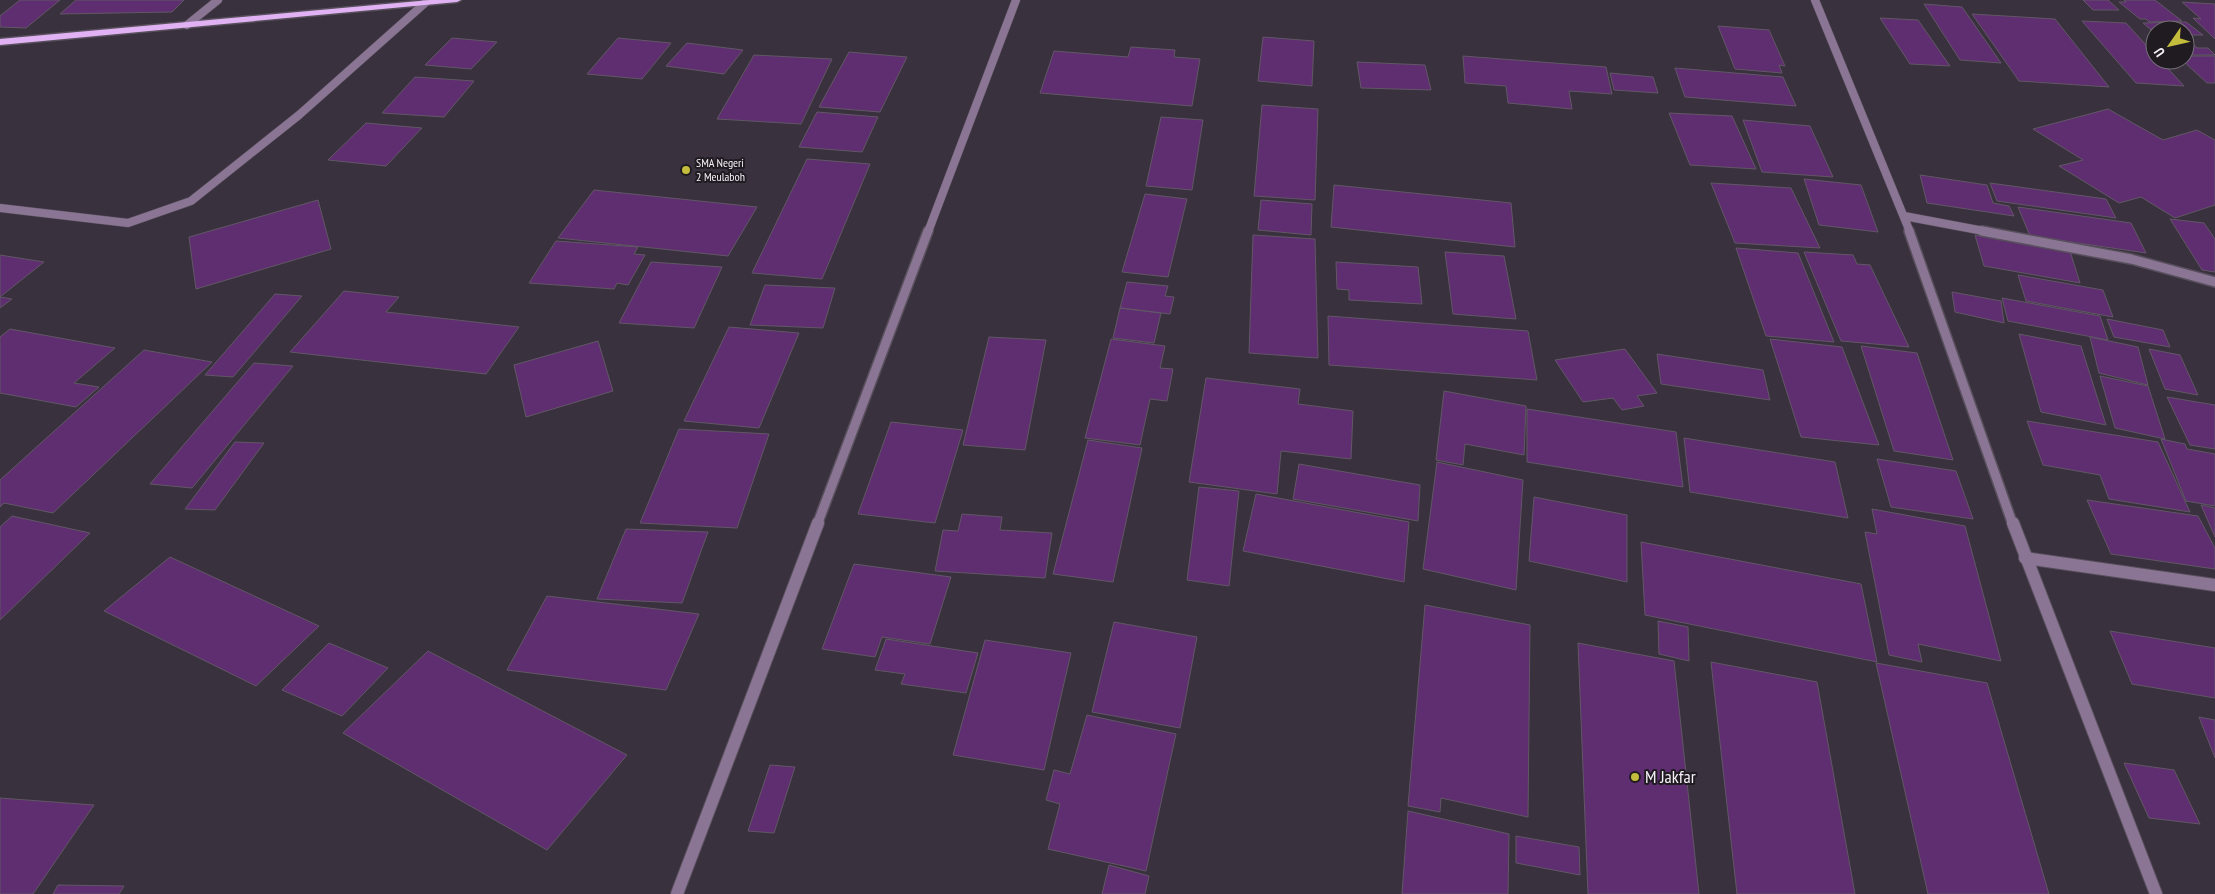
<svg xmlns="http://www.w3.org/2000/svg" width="2215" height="894" viewBox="0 0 2215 894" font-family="'PT Sans Narrow',sans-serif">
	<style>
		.building { fill: #5f2e71; stroke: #615765 }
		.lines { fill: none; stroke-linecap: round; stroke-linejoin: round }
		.service-far1-casing { stroke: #584f5c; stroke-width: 9 }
		.service-casing { stroke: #584f5c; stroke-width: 14 }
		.minor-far2-casing { stroke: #584f5c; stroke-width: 9 }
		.minor-far1-casing { stroke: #584f5c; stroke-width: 12 }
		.minor-casing { stroke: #584f5c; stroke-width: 14 }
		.tertiary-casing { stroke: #584f5c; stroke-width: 9 }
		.primary-casing { stroke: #584f5c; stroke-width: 3 }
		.service-far1 { stroke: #8b7594; stroke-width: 8 }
		.service { stroke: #8b7594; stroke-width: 12 }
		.minor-far2 { stroke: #8b7594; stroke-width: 8 }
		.minor-far1 { stroke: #8b7594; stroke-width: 9 }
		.minor { stroke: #8b7594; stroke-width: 12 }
		.tertiary { stroke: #8b7594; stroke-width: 8 }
		.primary { fill: #e0b2f3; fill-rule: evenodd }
		.poi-dot { fill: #c4bc3d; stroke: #1f1b21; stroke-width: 2 }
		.labels { text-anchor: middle; stroke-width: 4; stroke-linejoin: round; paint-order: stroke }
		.far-poi-label { font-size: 12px; fill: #f5eff8; stroke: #1f1b21; text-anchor: start }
		.near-poi-label { font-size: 18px; fill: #f5eff8; stroke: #1f1b21; text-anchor: start }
	</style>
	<rect width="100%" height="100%" fill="#3a313e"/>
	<path class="building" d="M 20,0 L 60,0 L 26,28 L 0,27 L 0,16 Z
		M 76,0 L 184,0 L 172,12 L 60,14 Z
		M 2083,0 L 2108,0 L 2119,10 L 2093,10 Z
		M 2124,0 L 2155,0 L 2182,21 L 2149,22 L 2146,19 L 2140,19 L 2119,2 L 2126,2 Z
		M 2182,2 L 2215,4 L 2215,39 L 2193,18 L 2201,19 Z
		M 1924,4 L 1962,7 L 2001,63 L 1960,60 Z
		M 1972,14 L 2055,19 L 2109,87 L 2019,81 Z
		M 1880,18 L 1918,20 L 1950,66 L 1910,64 Z
		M 2082,21 L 2126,23 L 2155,55 L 2155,60 L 2160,60 L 2184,86 L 2136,83 Z
		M 2186,22 L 2203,35 L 2185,35 L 2185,30 L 2155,30 L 2155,33 L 2143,23 Z
		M 1718,26 L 1769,30 L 1785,66 L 1779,65 L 1782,73 L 1735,69 Z
		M 1263,37 L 1314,41 L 1312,86 L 1258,81 Z
		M 2185,37 L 2197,48 L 2208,48 L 2215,55 L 2185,55 Z
		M 452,38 L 497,42 L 471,69 L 425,65 Z
		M 618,38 L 671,43 L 642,79 L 587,74 Z
		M 687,43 L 743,50 L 724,74 L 666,66 Z
		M 1131,47 L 1175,50 L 1174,57 L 1200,59 L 1192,106 L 1040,93 L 1054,51 L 1128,57 Z
		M 849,52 L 907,57 L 880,112 L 819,107 Z
		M 754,55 L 832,59 L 801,124 L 717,119 Z
		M 1463,56 L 1606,67 L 1612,94 L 1569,91 L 1572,109 L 1508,103 L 1506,86 L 1465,83 Z
		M 2185,56 L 2215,56 L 2215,83 L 2207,83 L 2182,60 L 2185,60 Z
		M 1357,62 L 1425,65 L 1431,90 L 1361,88 Z
		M 1675,68 L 1783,77 L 1796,106 L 1685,97 Z
		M 1610,73 L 1653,77 L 1658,93 L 1614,90 Z
		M 415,77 L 474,81 L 444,117 L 382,113 Z
		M 1262,105 L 1318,109 L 1315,200 L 1254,196 Z
		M 2108,109 L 2163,140 L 2197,130 L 2215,140 L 2215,205 L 2175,218 L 2141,197 L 2119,203 L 2059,166 L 2083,160 L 2033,129 Z
		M 817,112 L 878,117 L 862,152 L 799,147 Z
		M 1669,113 L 1732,116 L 1756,169 L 1690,165 Z
		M 1161,117 L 1203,120 L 1192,190 L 1146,186 Z
		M 1743,120 L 1810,126 L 1833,177 L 1762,172 Z
		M 366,123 L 422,128 L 386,166 L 328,160 Z
		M 807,159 L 870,164 L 822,279 L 752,273 Z
		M 1920,175 L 1987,185 L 1993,203 L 2009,206 L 2014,216 L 1927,203 Z
		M 1804,179 L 1861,185 L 1878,232 L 1819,225 Z
		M 1711,183 L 1791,188 L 1820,248 L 1735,243 Z
		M 1990,183 L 2106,199 L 2116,218 L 1997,201 Z
		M 1334,185 L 1511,203 L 1515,247 L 1331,227 Z
		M 594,190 L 757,207 L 728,256 L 558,238 Z
		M 1145,194 L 1187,199 L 1168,277 L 1122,272 Z
		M 318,200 L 331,249 L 196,289 L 189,237 Z
		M 1261,200 L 1312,204 L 1311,235 L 1258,230 Z
		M 2018,207 L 2131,223 L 2146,253 L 2030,236 Z
		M 2170,219 L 2204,223 L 2215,239 L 2215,272 L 2202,270 Z
		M 1253,235 L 1315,239 L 1318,358 L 1249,353 Z
		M 1975,235 L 2070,251 L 2080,283 L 1984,266 Z
		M 556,241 L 638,247 L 634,254 L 645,255 L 628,285 L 617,283 L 614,289 L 529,283 Z
		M 1736,248 L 1798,253 L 1834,342 L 1766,336 Z
		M 1445,252 L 1504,256 L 1516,319 L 1453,314 Z
		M 1804,252 L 1853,255 L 1857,264 L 1870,265 L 1909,347 L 1841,341 Z
		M 0,255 L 44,262 L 0,297 L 12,299 L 0,308 Z
		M 651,262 L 722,267 L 694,328 L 619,323 Z
		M 1336,262 L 1418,267 L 1422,304 L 1349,300 L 1349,290 L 1337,289 Z
		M 2018,275 L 2103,290 L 2113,317 L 2026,301 Z
		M 1127,282 L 1168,286 L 1165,296 L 1174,297 L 1170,314 L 1120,308 Z
		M 765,285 L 835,288 L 823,328 L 750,325 Z
		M 344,291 L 399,297 L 386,312 L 519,327 L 486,374 L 290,352 Z
		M 1952,292 L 2001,301 L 2004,323 L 1955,312 Z
		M 275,294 L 302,296 L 233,377 L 205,375 Z
		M 2002,298 L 2100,316 L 2108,340 L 2008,321 Z
		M 1120,308 L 1161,313 L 1154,343 L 1113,338 Z
		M 1328,316 L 1528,331 L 1537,380 L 1329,365 Z
		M 2107,319 L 2163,330 L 2170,347 L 2114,337 Z
		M 729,327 L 799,333 L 759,428 L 684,421 Z
		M 10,329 L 115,348 L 74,383 L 99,387 L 76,407 L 0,393 L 0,337 Z
		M 2019,334 L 2081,346 L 2106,425 L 2041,412 Z
		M 989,337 L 1046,340 L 1025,450 L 963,445 Z
		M 2090,337 L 2138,347 L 2148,385 L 2099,373 Z
		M 1111,339 L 1165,346 L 1160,368 L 1173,369 L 1167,401 L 1150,399 L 1140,445 L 1085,438 Z
		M 1770,339 L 1842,347 L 1879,445 L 1801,437 Z
		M 598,341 L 613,391 L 526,417 L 514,365 Z
		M 1861,346 L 1917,353 L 1953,460 L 1894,451 Z
		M 1625,349 L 1657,393 L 1637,396 L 1644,406 L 1622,410 L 1613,398 L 1583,402 L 1555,360 Z
		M 2149,349 L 2180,355 L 2198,395 L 2165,389 Z
		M 144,350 L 212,362 L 53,513 L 4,503 L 0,507 L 0,480 Z
		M 1657,354 L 1763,370 L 1770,400 L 1661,384 Z
		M 254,363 L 293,366 L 192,488 L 150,484 Z
		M 2100,376 L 2148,386 L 2165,439 L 2115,428 Z
		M 1206,378 L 1300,389 L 1298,404 L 1353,411 L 1351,459 L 1281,451 L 1277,494 L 1189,482 Z
		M 1444,391 L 1526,406 L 1524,455 L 1465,444 L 1463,465 L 1436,460 Z
		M 2167,397 L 2215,405 L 2215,449 L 2190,445 Z
		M 1527,409 L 1676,432 L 1683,487 L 1527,462 Z
		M 2027,421 L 2158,442 L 2190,512 L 2109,499 L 2100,475 L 2043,465 Z
		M 891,422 L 963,430 L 935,523 L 858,514 Z
		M 679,429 L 769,434 L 737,528 L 640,523 Z
		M 1684,438 L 1835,462 L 1848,518 L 1690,492 Z
		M 2161,439 L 2185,444 L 2187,449 L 2215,454 L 2215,506 L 2186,501 Z
		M 1088,440 L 1142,448 L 1113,582 L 1053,574 Z
		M 235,442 L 264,443 L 215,510 L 185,509 Z
		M 1877,459 L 1956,471 L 1973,519 L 1891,507 Z
		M 1437,462 L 1523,480 L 1516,590 L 1423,569 Z
		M 1299,464 L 1420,485 L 1418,521 L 1293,499 Z
		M 1199,487 L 1239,491 L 1229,586 L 1187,580 Z
		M 1256,494 L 1409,522 L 1404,582 L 1243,551 Z
		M 1534,497 L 1627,515 L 1627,582 L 1529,561 Z
		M 2087,500 L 2198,516 L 2215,548 L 2215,569 L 2111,554 Z
		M 2201,505 L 2215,508 L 2215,537 Z
		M 1872,509 L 1965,526 L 2001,661 L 1918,644 L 1922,662 L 1889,655 L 1865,532 L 1877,534 Z
		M 962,514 L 1002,517 L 1000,530 L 1052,533 L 1045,578 L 935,571 L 943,530 L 958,531 Z
		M 12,516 L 90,533 L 0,620 L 0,527 Z
		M 626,529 L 708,532 L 682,603 L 597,599 Z
		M 1641,542 L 1861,584 L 1877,662 L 1645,615 Z
		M 170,557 L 319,626 L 256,686 L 104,611 Z
		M 854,564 L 951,577 L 930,644 L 882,637 L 875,657 L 822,649 Z
		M 547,596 L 699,614 L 666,690 L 507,670 Z
		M 1425,605 L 1530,625 L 1528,817 L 1441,798 L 1440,812 L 1408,806 Z
		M 1658,621 L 1688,627 L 1689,661 L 1659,654 Z
		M 1114,622 L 1197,637 L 1180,728 L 1092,712 Z
		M 2110,631 L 2215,648 L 2215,698 L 2132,684 Z
		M 886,639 L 978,653 L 966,693 L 901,684 L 905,674 L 875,670 Z
		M 985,640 L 1071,653 L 1044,770 L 953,755 Z
		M 329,643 L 388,668 L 342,716 L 282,690 Z
		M 1578,643 L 1674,661 L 1699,894 L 1588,894 Z
		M 428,651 L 627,755 L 547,850 L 343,733 Z
		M 1711,662 L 1817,682 L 1855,894 L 1737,894 Z
		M 1876,663 L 1987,683 L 2049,894 L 1928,894 Z
		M 1087,715 L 1176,734 L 1146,871 L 1048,849 L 1060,804 L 1046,800 L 1054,770 L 1070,774 Z
		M 2199,717 L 2215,720 L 2215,758 Z
		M 2124,763 L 2174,770 L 2200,824 L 2149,818 Z
		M 770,765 L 795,767 L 774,833 L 748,831 Z
		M 0,798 L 94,805 L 33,894 L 0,894 Z
		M 1408,811 L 1509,834 L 1508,894 L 1402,894 Z
		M 1516,836 L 1579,847 L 1580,875 L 1516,863 Z
		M 1109,865 L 1149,876 L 1145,894 L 1102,894 Z
		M 58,885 L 124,886 L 119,894 L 53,894 Z"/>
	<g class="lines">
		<g class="service-far1-casing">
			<path id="service-far1" d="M 0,208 L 128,223 L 191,201 L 299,115 L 425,3"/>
		</g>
		<g class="service-casing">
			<path id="service" d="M 2025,558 L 2215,585"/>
		</g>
		<g class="minor-far2-casing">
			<path id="minor-far2" d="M 1815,0 L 1910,232
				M 1904,216 L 1989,232
				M 928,232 L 1016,0"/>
		</g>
		<g class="minor-far1-casing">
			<path id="minor-far1" d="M 1909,231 L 2013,525
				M 1982,231 L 2131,259 L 2215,282
				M 817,525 L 928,231"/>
		</g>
		<g class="minor-casing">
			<path id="minor" d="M 2013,523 L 2156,894
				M 677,894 L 818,523"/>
		</g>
		<g class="tertiary-casing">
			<path id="tertiary" d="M 187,25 L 218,0"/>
		</g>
		<g class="primary-casing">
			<path id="primary" d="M 430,0 L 461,0 L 457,2 L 0,45 L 0,39 Z"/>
		</g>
		<use href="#service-far1" class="service-far1"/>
		<use href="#service" class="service"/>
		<use href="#minor-far2" class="minor-far2"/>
		<use href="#minor-far1" class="minor-far1"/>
		<use href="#minor" class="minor"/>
		<use href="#tertiary" class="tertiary"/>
		<use href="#primary" class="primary"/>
	</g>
	<g class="poi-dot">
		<circle cx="686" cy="170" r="5"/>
		<circle cx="1635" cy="777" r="5"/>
	</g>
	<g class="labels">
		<g class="far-poi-label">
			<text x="696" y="167">SMA Negeri<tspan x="696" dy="14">2 Meulaboh</tspan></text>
		</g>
		<g class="near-poi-label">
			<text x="1645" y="783">M Jakfar</text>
		</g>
	</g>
	<g transform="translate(2170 45) rotate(236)"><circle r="24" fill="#1f1b21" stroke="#757077"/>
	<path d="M0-4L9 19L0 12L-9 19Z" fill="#c4bc3d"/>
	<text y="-8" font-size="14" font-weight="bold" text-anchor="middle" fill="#f5eff8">U</text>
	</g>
</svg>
